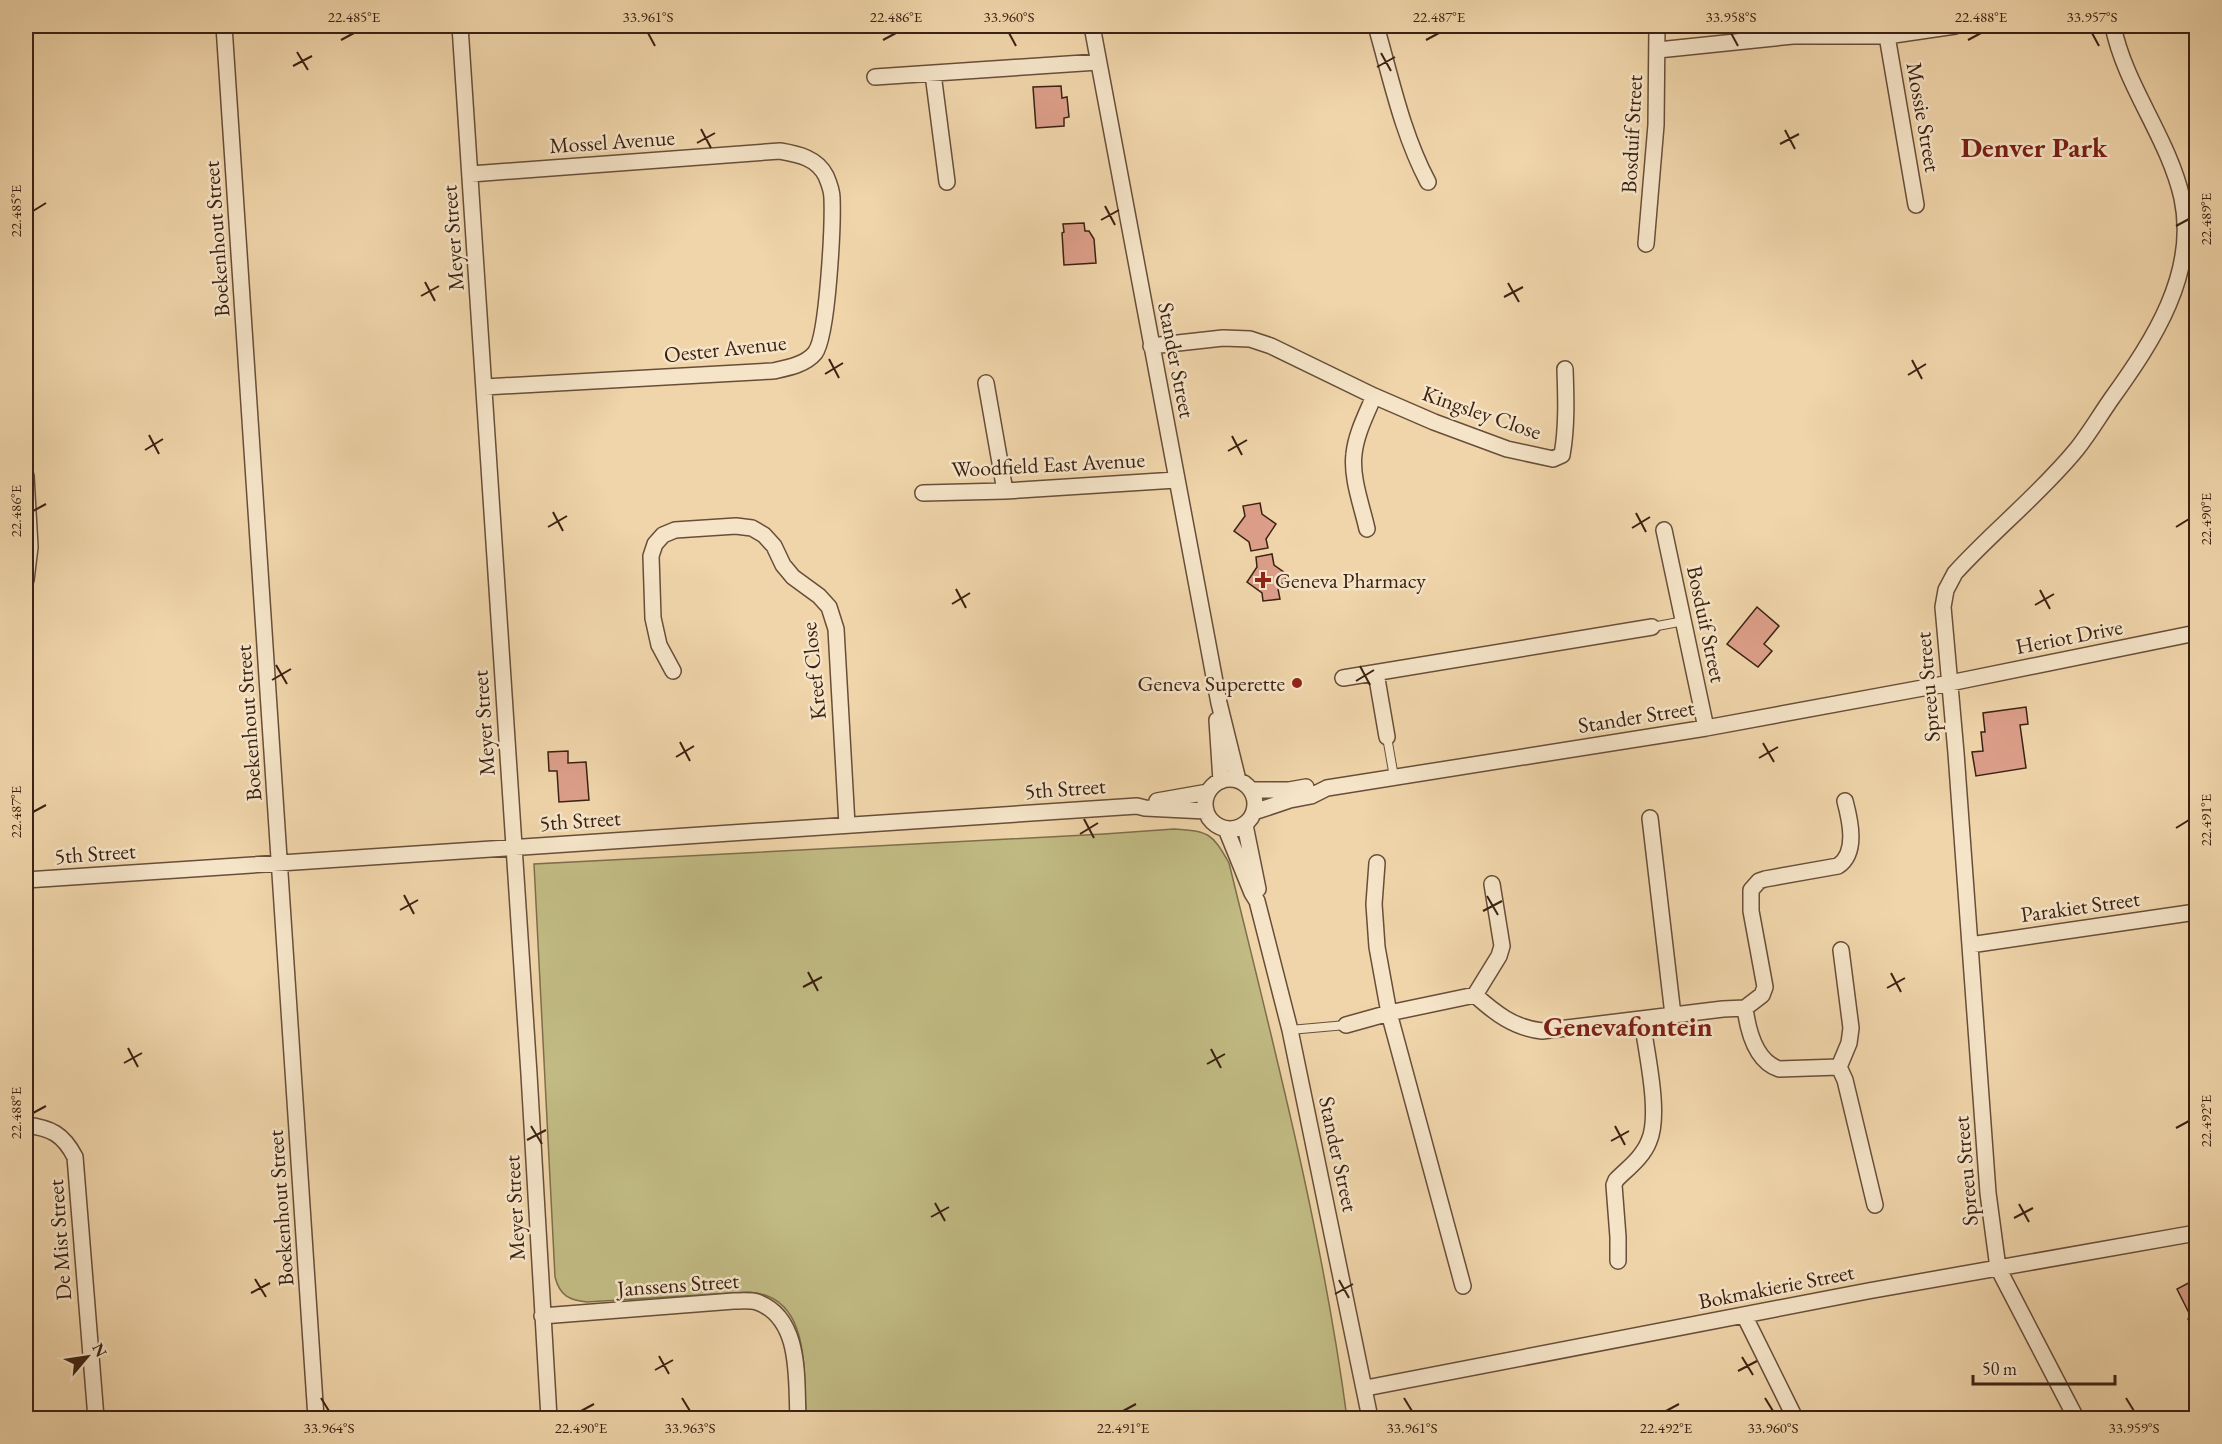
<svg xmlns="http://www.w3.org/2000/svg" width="2222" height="1444" viewBox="0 0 2222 1444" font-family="'EB Garamond',serif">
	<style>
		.green { fill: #c1bb83; stroke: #7e6e4b; stroke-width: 1.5 }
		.building { fill: #dc9e89; stroke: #3b2113; stroke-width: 1.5 }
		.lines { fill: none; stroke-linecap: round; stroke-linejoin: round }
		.lane-casing { stroke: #684e39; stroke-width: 10 }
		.street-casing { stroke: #684e39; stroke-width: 18 }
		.lane { stroke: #f5e4c8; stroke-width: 8 }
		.street { stroke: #f5e4c8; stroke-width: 15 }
		.ticks { fill: none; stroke: #3b2113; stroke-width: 2 }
		.poi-dot { fill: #8f2418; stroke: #f5e4c8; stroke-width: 2 }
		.labels { text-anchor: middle; stroke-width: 5; stroke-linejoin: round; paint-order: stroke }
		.street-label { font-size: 22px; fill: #3b2113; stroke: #f5e4c8 }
		.poi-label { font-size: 22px; fill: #3b2113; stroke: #f5e4c8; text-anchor: start }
		.district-label { font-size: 28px; font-weight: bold; fill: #7a1f14; stroke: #f5e4c8 }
		.neatline { fill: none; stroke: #3b2113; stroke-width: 2 }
		.ticks-label { font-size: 15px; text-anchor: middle; fill: #3b2113 }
	</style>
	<rect width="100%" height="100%" fill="#f0d5aa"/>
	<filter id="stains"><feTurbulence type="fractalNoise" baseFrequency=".00333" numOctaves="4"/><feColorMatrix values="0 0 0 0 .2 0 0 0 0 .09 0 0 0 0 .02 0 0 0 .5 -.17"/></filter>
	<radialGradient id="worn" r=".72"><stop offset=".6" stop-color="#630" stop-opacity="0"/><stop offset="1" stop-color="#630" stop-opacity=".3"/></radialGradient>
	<path class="green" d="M 1174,829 C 1209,831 1212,833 1229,863 C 1274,1047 1322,1230 1347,1418 L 806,1418 C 803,1373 812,1296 749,1292 L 587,1302 C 569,1300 560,1296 555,1277 L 534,864 L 1104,834 Z"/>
	<path class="building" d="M 1061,86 L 1062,98 L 1067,97 L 1069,117 L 1064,118 L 1064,126 L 1036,128 L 1033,87 Z
		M 1084,223 L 1085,231 L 1089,231 L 1094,239 L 1096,263 L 1064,265 L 1062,233 L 1064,232 L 1063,224 Z
		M 1260,503 L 1262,514 L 1276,524 L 1266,539 L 1268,548 L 1251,551 L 1249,542 L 1234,531 L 1245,516 L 1243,506 Z
		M 1272,554 L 1274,565 L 1288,575 L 1278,589 L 1280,599 L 1263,601 L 1262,593 L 1247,582 L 1257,567 L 1256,557 Z
		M 1757,607 L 1779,626 L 1764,644 L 1772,651 L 1758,667 L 1727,644 Z
		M 2026,707 L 2028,724 L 2020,725 L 2026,768 L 1976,776 L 1972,752 L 1983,751 L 1981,732 L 1985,732 L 1983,713 Z
		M 568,751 L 568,763 L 586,762 L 589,800 L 559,802 L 557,771 L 549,771 L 548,752 Z
		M 2196,1279 L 2196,1335 L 2188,1319 L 2191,1317 L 2177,1289 Z"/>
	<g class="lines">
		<g class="lane-casing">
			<path id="lane" d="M 1652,627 L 1684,621
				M 1387,737 L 1394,777
				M 1290,1030 L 1346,1025"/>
		</g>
		<g class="street-casing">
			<path id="street" d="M 224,26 L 316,1418
				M 460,26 L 529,1074 L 549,1418
				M 1092,26 L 1219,703 L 1238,780
				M 1376,26 C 1391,78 1402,133 1428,182
				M 1887,36 L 1916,205
				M 1658,50 L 1793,36 L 1887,36 L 1955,26
				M 933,74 L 947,182
				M 875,77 L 1098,62
				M 471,174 L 780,151 C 798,154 817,158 826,176 C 829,183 832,191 832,198 C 833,224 828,336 815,353 C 805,365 787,368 773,371 L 485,387
				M 1646,244 L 1656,125 L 1657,26
				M 1151,346 L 1223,338 L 1250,339 L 1271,346 L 1374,396 L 1434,422 L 1507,449 L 1553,459 L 1562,455 C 1567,427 1566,398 1565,369
				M 986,383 L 1005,491
				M 26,476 L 30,547 L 26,580
				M 923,493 L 1005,491 L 1176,480
				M 1367,529 C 1362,506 1351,478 1354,454 C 1356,434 1366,415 1374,396
				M 1664,530 L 1706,728
				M 673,671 L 659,645 L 653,618 L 651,556 L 655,544 L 663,535 L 675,530 L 736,526 L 752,528 L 764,535 L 774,546 L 783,565 L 793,577 L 819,596 L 829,607 L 836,629 L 847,825
				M 1376,673 L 1387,737
				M 1343,678 L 1652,627
				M 1217,720 L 1221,781
				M1205 804a25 25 0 1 1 50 0a25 25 0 1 1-50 0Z
				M 1251,790 L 1289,790 L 1306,787
				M 1157,801 L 1208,792
				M 1254,812 L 1290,800 L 1311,796 L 1327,788 L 1706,728 L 1950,683 L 2196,633
				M 1650,818 L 1673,1015
				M 1245,825 L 1258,889
				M 1226,829 L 1252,893 L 1257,901 L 1290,1030 L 1370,1418
				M 1377,863 L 1374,904 L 1377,947 L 1389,1013 L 1463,1286
				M 26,880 L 1137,806 L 1145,808 L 1206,811
				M 1970,945 L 2196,912
				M 1475,995 L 1499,956 L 1502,946 L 1492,884
				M 1745,1008 L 1762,995 L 1765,987 L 1751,911 L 1751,890 L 1759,881 L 1765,879 L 1838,866 C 1858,853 1850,820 1845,801
				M 1346,1025 L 1389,1013 L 1475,995 C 1495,1013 1514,1028 1542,1031 L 1723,1009 L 1745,1008 C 1748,1031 1755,1061 1779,1069 L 1839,1067 L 1845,1080 L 1875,1205
				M 1839,1067 L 1849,1043 L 1851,1028 L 1841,950
				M 26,1125 C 51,1128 63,1134 75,1157 L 96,1418
				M 1618,1261 L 1618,1237 L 1614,1185 L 1616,1180 C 1628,1168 1643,1157 1649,1141 C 1661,1114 1646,1051 1642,1020
				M 1744,1315 L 1795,1418
				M 542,1316 L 734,1301 C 741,1301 750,1300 757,1302 C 802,1318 796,1380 798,1418
				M 1366,1388 L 1868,1291 L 2196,1233
				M 2076,1418 L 1998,1268 L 1988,1193 L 1956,753 L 1943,607 L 1946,590 L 1955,573 C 1993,531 2039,495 2076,450 C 2089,434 2100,415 2112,398 C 2153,341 2198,273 2182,198 C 2168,137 2125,86 2113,26"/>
		</g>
		<use href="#lane" class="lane"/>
		<use href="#street" class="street"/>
	</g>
	<path class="ticks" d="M 648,33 L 655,46M 1009,33 L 1016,46M 1731,33 L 1738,46M 2092,33 L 2099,46M 341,40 L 354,33M 883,40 L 896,33M 1426,40 L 1439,33M 1968,40 L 1981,33M 297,52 L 308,70M 1381,53 L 1391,71M 293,66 L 312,56M 1377,67 L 1395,57M 701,129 L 711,148M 1785,130 L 1795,149M 697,143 L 715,133M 1780,144 L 1799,134M 1105,206 L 1115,225M 33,211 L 46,203M 1101,220 L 1119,210M 2176,226 L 2189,219M 425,282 L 435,301M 1508,283 L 1519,302M 421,296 L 439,286M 1504,297 L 1523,287M 829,359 L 839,378M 1912,360 L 1922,379M 825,374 L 843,363M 1908,375 L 1926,364M 149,435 L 159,454M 1232,436 L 1242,455M 145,450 L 163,439M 1228,451 L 1247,440M 33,511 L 46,504M 553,512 L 563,531M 1636,513 L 1646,532M 548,527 L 567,516M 2176,527 L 2189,519M 1632,528 L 1650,517M 956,589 L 966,608M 2040,590 L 2050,609M 952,604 L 970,593M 2035,605 L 2054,594M 276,665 L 287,684M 1360,666 L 1370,685M 272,680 L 291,669M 1356,681 L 1374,670M 680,742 L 690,761M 1763,743 L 1774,762M 676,757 L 694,746M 1759,758 L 1778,747M 33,812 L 46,805M 1084,819 L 1094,838M 2176,828 L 2189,820M 1080,834 L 1098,823M 404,895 L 414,914M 1487,896 L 1498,915M 400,910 L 418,900M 1483,911 L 1502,901M 808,972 L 818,991M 1891,973 L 1901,992M 803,987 L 822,977M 1887,988 L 1905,978M 128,1048 L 138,1067M 1211,1049 L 1221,1068M 124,1063 L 142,1053M 1207,1064 L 1225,1054M 33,1113 L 46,1106M 531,1126 L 542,1144M 1615,1126 L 1625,1145M 2176,1128 L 2189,1121M 527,1140 L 546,1130M 1611,1141 L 1629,1131M 935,1203 L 945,1221M 2019,1204 L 2029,1222M 931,1217 L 949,1207M 2014,1218 L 2033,1208M 255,1279 L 266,1297M 1339,1280 L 1349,1298M 251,1293 L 270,1283M 1335,1294 L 1353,1284M 659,1356 L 669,1374M 1742,1357 L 1753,1375M 655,1370 L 673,1360M 1738,1371 L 1757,1361M 321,1398 L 329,1411M 682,1398 L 690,1411M 1404,1398 L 1412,1411M 1765,1398 L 1773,1411M 2126,1398 L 2134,1411M 581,1411 L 594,1404M 1123,1411 L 1136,1404M 1666,1411 L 1679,1404"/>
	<g class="poi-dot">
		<path d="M1260 571h6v6h6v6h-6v6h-6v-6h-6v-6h6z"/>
		<circle cx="1297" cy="683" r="6"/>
	</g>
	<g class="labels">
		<g class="street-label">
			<text transform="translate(1924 117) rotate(80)" y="8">Mossie Street</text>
			<text transform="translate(1631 134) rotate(-87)" y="8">Bosduif Street</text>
			<text transform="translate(612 141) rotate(-4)" y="8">Mossel Avenue</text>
			<text transform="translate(452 238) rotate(-94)" y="8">Meyer Street</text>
			<text transform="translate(216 239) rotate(-94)" y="8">Boekenhout Street</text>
			<text transform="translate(725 348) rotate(-6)" y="8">Oester Avenue</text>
			<text transform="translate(1177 360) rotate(79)" y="8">Stander Street</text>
			<text transform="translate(1482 412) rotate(19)" y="8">Kingsley Close</text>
			<text transform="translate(1048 464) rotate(-3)" y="8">Woodfield East Avenue</text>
			<text transform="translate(1707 624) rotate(78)" y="8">Bosduif Street</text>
			<text transform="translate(2069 636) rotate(-11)" y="8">Heriot Drive</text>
			<text transform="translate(813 671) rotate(-96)" y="8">Kreef Close</text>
			<text transform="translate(1927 687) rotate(-95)" y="8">Spreeu Street</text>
			<text transform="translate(1636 716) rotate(-9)" y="8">Stander Street</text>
			<text transform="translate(248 723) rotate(-94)" y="8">Boekenhout Street</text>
			<text transform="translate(483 723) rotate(-94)" y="8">Meyer Street</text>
			<text transform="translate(1065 788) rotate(-4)" y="8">5th Street</text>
			<text transform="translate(580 820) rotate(-4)" y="8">5th Street</text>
			<text transform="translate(95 853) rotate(-4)" y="8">5th Street</text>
			<text transform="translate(2080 906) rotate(-8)" y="8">Parakiet Street</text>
			<text transform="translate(1339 1154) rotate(78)" y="8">Stander Street</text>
			<text transform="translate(1965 1171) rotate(-95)" y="8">Spreeu Street</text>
			<text transform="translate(280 1208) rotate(-94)" y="8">Boekenhout Street</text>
			<text transform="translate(514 1208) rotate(-93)" y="8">Meyer Street</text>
			<text transform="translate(59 1240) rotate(-94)" y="8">De Mist Street</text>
			<text transform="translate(678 1284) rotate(-4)" y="8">Janssens Street</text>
			<text transform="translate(1776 1286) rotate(-11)" y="8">Bokmakierie Street</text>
		</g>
		<g class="poi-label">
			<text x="1275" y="588">Geneva Pharmacy</text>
			<text x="1285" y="691" text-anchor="end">Geneva Superette</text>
		</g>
		<g class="district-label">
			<text x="2034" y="157">Denver Park</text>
			<text x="1628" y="1036">Genevafontein</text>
		</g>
	</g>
	<rect width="2222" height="1444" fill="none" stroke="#f0d5aa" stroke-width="66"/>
	<g transform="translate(87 1357) rotate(61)" stroke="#f5e4c8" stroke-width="4.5" paint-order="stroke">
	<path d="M0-4.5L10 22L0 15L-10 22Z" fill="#3b2113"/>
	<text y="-9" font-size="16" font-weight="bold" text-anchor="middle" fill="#3b2113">N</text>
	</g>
	<path d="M1973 1375v9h142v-9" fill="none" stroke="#3b2113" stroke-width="3"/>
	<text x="1982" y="1375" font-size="18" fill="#3b2113" stroke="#f5e4c8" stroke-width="4.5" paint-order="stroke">50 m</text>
	<rect x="33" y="33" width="2156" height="1378" class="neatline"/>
	<g class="ticks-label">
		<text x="354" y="22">22.485°E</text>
		<text x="648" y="22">33.961°S</text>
		<text x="896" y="22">22.486°E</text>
		<text x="1009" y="22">33.960°S</text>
		<text x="1439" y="22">22.487°E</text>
		<text x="1731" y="22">33.958°S</text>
		<text x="1981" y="22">22.488°E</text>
		<text x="2092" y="22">33.957°S</text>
		<text transform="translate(16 211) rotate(-90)" y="5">22.485°E</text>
		<text transform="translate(2206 219) rotate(-90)" y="5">22.489°E</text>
		<text transform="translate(16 511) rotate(-90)" y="5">22.486°E</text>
		<text transform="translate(2206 519) rotate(-90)" y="5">22.490°E</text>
		<text transform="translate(16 812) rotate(-90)" y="5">22.487°E</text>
		<text transform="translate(2206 820) rotate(-90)" y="5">22.491°E</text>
		<text transform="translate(16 1113) rotate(-90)" y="5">22.488°E</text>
		<text transform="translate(2206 1121) rotate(-90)" y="5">22.492°E</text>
		<text x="329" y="1433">33.964°S</text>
		<text x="581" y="1433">22.490°E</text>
		<text x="690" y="1433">33.963°S</text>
		<text x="1123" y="1433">22.491°E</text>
		<text x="1412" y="1433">33.961°S</text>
		<text x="1666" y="1433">22.492°E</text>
		<text x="1773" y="1433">33.960°S</text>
		<text x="2134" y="1433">33.959°S</text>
	</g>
	<rect width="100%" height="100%" filter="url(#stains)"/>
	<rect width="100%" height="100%" fill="url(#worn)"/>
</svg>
